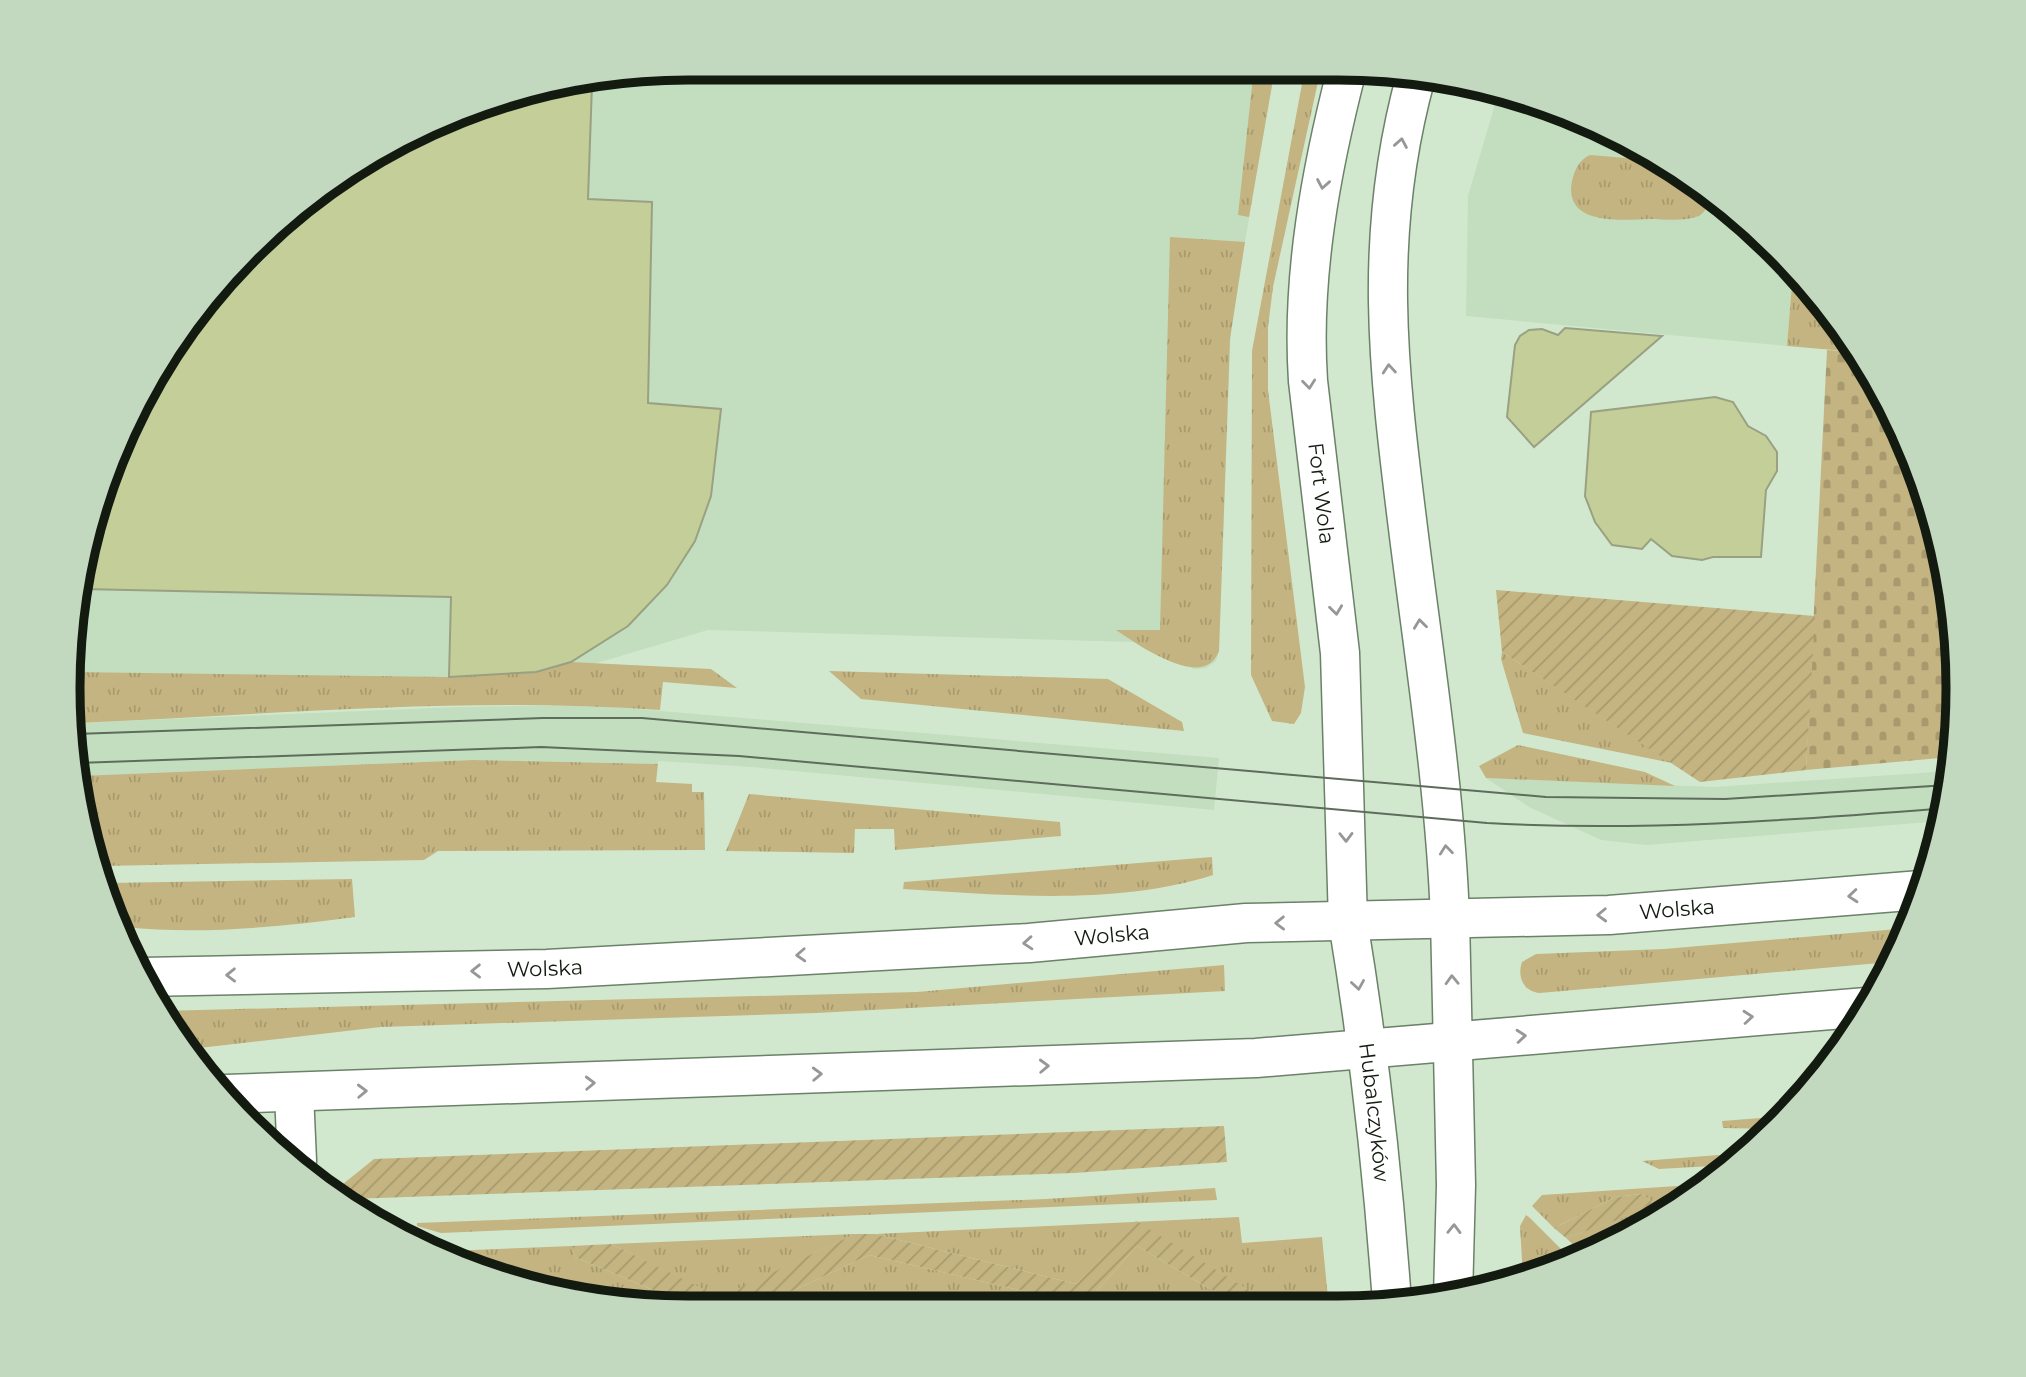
<svg xmlns="http://www.w3.org/2000/svg" width="2026" height="1377" viewBox="0 0 2026 1377" font-family="Montserrat,sans-serif">
	<style>
		.built { fill: #c2debe }
		.grass { fill: url(#grass-tufts) }
		.cemetery { fill: url(#cemetery-stones) }
		.garden { fill: url(#garden-furrows) }
		.building { fill: #c4ce99; stroke: #9aa082; stroke-width: 2 }
		.lines { fill: none; stroke-linecap: round; stroke-linejoin: round }
		.minor-casing { stroke: #6c8169; stroke-width: 41 }
		.tertiary-casing { stroke: #6c8169; stroke-width: 41 }
		.secondary-casing { stroke: #6c8169; stroke-width: 41 }
		.minor { stroke: #fff; stroke-width: 38 }
		.tertiary { stroke: #fff; stroke-width: 38 }
		.secondary { stroke: #fff; stroke-width: 38 }
		.tram { stroke: #5e6c5c; stroke-width: 2 }
		.oneway { stroke: #959894 }
		.labels { text-anchor: middle; stroke-width: 5; stroke-linejoin: round; paint-order: stroke }
		.street-label { font-size: 21px; fill: #131b11; stroke: #d1e8ce }
		.rim { fill: none; stroke: #131b11; stroke-width: 9 }
	</style>
	<defs>
		<pattern id="grass-tufts" width="24" height="20" patternUnits="userSpaceOnUse" patternTransform="scale(1.75)"><rect width="24" height="20" fill="#c4b481"/><path d="M3 7l-1-3M5 7V3M7 7l1-3M15 17l-1-3M17 17v-4M19 17l1-3" fill="none" stroke="#a89a6e"/></pattern>
		<pattern id="cemetery-stones" width="16" height="16" patternUnits="userSpaceOnUse" patternTransform="scale(1.75)"><rect width="16" height="16" fill="#c4b481"/><path d="M2 7V4a2 2 0 0 1 4 0v3zM10 15v-3a2 2 0 0 1 4 0v3z" fill="#a89a6e"/></pattern>
		<pattern id="garden-furrows" width="10" height="10" patternUnits="userSpaceOnUse" patternTransform="scale(1.75)"><rect width="10" height="10" fill="#c4b481"/><path d="M-1 1l2-2M0 10L10 0M9 11l2-2" fill="none" stroke="#a89a6e"/></pattern>
	</defs>
	<rect width="100%" height="100%" fill="#d1e8ce"/>
	<path class="built" d="M 689,68 L 1275,68 L 1231,323 L 1219,651 L 1216,661 L 1206,668 L 1194,669 L 1144,649 L 1134,642 L 708,630 L 523,685 L 73,695 L 70,648 L 115,452 L 197,311 L 344,173 L 489,101 Z
		M 1498,94 L 1612,132 L 1776,250 L 1793,271 L 1787,346 L 1466,316 L 1468,196 Z
		M 589,705 L 1219,758 L 1214,810 L 752,767 L 658,761 L 658,764 L 473,760 L 78,776 L 75,723 L 458,707 Z
		M 1950,771 L 1942,821 L 1646,845 L 1601,840 L 1529,807 L 1486,778 L 1714,787 Z"/>
	<path class="grass" d="M 1254,68 L 1275,68 L 1249,217 L 1238,215 Z
		M 1305,68 L 1321,68 L 1273,287 L 1268,327 L 1268,390 L 1305,687 L 1301,713 L 1294,724 L 1272,721 L 1251,675 L 1252,351 Z
		M 1590,155 L 1650,160 L 1710,204 C 1706,208 1703,214 1699,216 C 1684,222 1665,219 1650,219 C 1621,220 1563,226 1572,181 C 1575,169 1579,160 1590,155 Z
		M 1170,237 L 1245,242 L 1230,339 L 1219,651 C 1204,692 1139,645 1116,630 L 1160,630 Z
		M 1793,271 L 1853,344 L 1857,352 L 1787,346 Z
		M 1502,652 L 1672,763 L 1523,733 L 1501,659 Z
		M 571,662 L 711,669 L 737,688 L 663,682 L 660,710 C 466,696 269,715 75,723 L 71,672 L 449,677 L 536,672 Z
		M 829,671 L 1108,679 L 1182,722 L 1184,731 L 861,699 Z
		M 1518,745 L 1645,772 L 1675,786 L 1486,778 L 1479,766 Z
		M 473,760 L 658,764 L 656,782 L 692,784 L 692,792 L 704,792 L 705,850 L 438,851 L 424,860 L 101,866 L 80,810 L 78,776 Z
		M 749,794 L 1060,822 L 1061,836 L 895,850 L 894,829 L 855,829 L 854,853 L 726,851 Z
		M 1212,857 L 1213,875 C 1116,906 1003,895 903,889 L 904,882 Z
		M 352,879 L 355,917 C 278,927 202,935 124,927 L 108,883 Z
		M 1909,928 L 1891,962 L 1540,993 C 1523,991 1517,977 1522,962 L 1536,954 L 1664,949 Z
		M 1224,965 L 1225,991 L 816,1013 L 381,1027 L 190,1049 L 161,1011 L 917,992 Z
		M 1786,1116 L 1773,1129 L 1723,1128 L 1722,1121 Z
		M 1744,1153 L 1730,1165 L 1659,1169 L 1642,1161 Z
		M 1707,1184 L 1666,1213 L 1642,1194 L 1615,1197 L 1554,1228 L 1532,1206 L 1542,1195 Z
		M 1215,1188 L 1217,1200 L 441,1233 L 417,1226 L 417,1223 L 1046,1199 Z
		M 1634,1213 L 1647,1223 L 1585,1256 L 1566,1238 Z
		M 1526,1215 L 1530,1218 L 1574,1262 L 1523,1277 L 1520,1226 Z
		M 1239,1217 L 1242,1243 L 1322,1237 L 1328,1298 L 1337,1309 L 1280,1309 L 1136,1222 L 1076,1284 L 875,1234 Z
		M 855,1234 L 720,1298 L 611,1244 Z
		M 411,1243 L 448,1251 L 572,1246 L 575,1257 L 698,1309 L 568,1297 Z
		M 1137,1246 L 1244,1309 L 754,1309 L 869,1255 L 1084,1305 Z"/>
	<path class="cemetery" d="M 1827,350 L 1857,352 L 1910,451 L 1946,567 L 1958,688 L 1951,757 L 1806,770 Z"/>
	<path class="garden" d="M 1496,590 L 1815,616 L 1806,770 L 1700,782 L 1502,652 Z
		M 1224,1126 L 1227,1162 L 1074,1173 L 351,1199 L 340,1192 L 343,1184 L 374,1159 Z
		M 1642,1194 L 1666,1213 L 1647,1223 L 1634,1214 L 1566,1238 L 1554,1228 L 1615,1197 Z
		M 1136,1221 L 1280,1309 L 1244,1309 L 1137,1246 L 1084,1305 L 869,1255 L 754,1309 L 698,1309 L 575,1257 L 572,1246 L 611,1244 L 720,1297 L 855,1234 L 875,1234 L 1076,1284 Z"/>
	<path class="building" d="M 592,84 L 588,199 L 652,202 L 648,403 L 721,409 L 711,496 L 695,541 L 667,585 L 628,626 L 571,662 L 536,672 L 449,677 L 451,597 L 83,589 L 115,452 L 197,311 L 344,173 L 490,101 Z
		M 1565,328 L 1662,336 L 1534,447 L 1507,417 L 1515,345 L 1520,336 L 1529,330 L 1542,329 L 1558,335 Z
		M 1715,397 L 1733,402 L 1748,426 L 1766,436 L 1777,452 L 1777,471 L 1766,490 L 1761,557 L 1713,557 L 1702,560 L 1672,556 L 1651,539 L 1642,549 L 1612,545 L 1595,522 L 1585,496 L 1591,412 Z"/>
	<g class="lines">
		<g class="minor-casing">
			<g id="minor">
				<path id="s1" d="M 1347,69 C 1321,170 1301,277 1308,381 L 1340,653 L 1348,922"/>
				<path d="M 1416,76 C 1372,235 1388,368 1408,528 C 1424,657 1445,788 1450,918"/>
				<path d="M 294,1093 L 297,1161"/>
			</g>
		</g>
		<g class="tertiary-casing">
			<g id="tertiary">
				<path d="M 1450,918 L 1456,1185 L 1453,1297"/>
				<path id="s2" d="M 1348,922 C 1369,1049 1383,1175 1392,1303"/>
			</g>
		</g>
		<g class="secondary-casing">
			<g id="secondary">
				<path id="s3" d="M 143,977 L 547,969 L 1029,943 L 1246,923 L 1609,915 L 1921,890"/>
				<path d="M 225,1094 L 1256,1058 L 1867,1007"/>
			</g>
		</g>
		<use href="#minor" class="minor"/>
		<use href="#tertiary" class="tertiary"/>
		<use href="#secondary" class="secondary"/>
		<path class="tram" d="M 75,734 L 543,718 L 642,718 L 1546,797 L 1725,799 L 1948,785
			M 77,763 L 541,747 L 739,756 L 1487,823 C 1641,832 1793,820 1946,808"/>
	</g>
	<defs><path id="oneway-chevron" d="M-2-3.5L2.5 0L-2 3.5" fill="none" stroke-width="1.6" stroke-linecap="round" stroke-linejoin="round" transform="scale(1.75)"/></defs>
	<g class="oneway">
		<use href="#oneway-chevron" transform="translate(1401 143) rotate(-80)"/>
		<use href="#oneway-chevron" transform="translate(1323 184) rotate(100)"/>
		<use href="#oneway-chevron" transform="translate(1389 369) rotate(-95)"/>
		<use href="#oneway-chevron" transform="translate(1309 384) rotate(84)"/>
		<use href="#oneway-chevron" transform="translate(1336 610) rotate(83)"/>
		<use href="#oneway-chevron" transform="translate(1420 624) rotate(-97)"/>
		<use href="#oneway-chevron" transform="translate(1346 837) rotate(89)"/>
		<use href="#oneway-chevron" transform="translate(1446 850) rotate(-96)"/>
		<use href="#oneway-chevron" transform="translate(1853 896) rotate(175)"/>
		<use href="#oneway-chevron" transform="translate(1602 915) rotate(178)"/>
		<use href="#oneway-chevron" transform="translate(1280 923) rotate(179)"/>
		<use href="#oneway-chevron" transform="translate(1028 943) rotate(176)"/>
		<use href="#oneway-chevron" transform="translate(801 955) rotate(177)"/>
		<use href="#oneway-chevron" transform="translate(476 971) rotate(179)"/>
		<use href="#oneway-chevron" transform="translate(231 975) rotate(179)"/>
		<use href="#oneway-chevron" transform="translate(1452 980) rotate(-92)"/>
		<use href="#oneway-chevron" transform="translate(1358 985) rotate(81)"/>
		<use href="#oneway-chevron" transform="translate(1748 1017) rotate(-5)"/>
		<use href="#oneway-chevron" transform="translate(1521 1036) rotate(-5)"/>
		<use href="#oneway-chevron" transform="translate(1044 1066) rotate(-2)"/>
		<use href="#oneway-chevron" transform="translate(817 1074) rotate(-2)"/>
		<use href="#oneway-chevron" transform="translate(590 1083) rotate(-2)"/>
		<use href="#oneway-chevron" transform="translate(362 1091) rotate(-2)"/>
		<use href="#oneway-chevron" transform="translate(1454 1229) rotate(-89)"/>
	</g>
	<g class="labels">
		<g class="street-label">
			<text dy="7" stroke="none"><textPath href="#s1" startOffset="429">Fort Wola</textPath></text>
			<text dy="7" stroke="none"><textPath href="#s3" startOffset="1536">Wolska</textPath></text>
			<text dy="7" stroke="none"><textPath href="#s3" startOffset="970">Wolska</textPath></text>
			<text dy="7" stroke="none"><textPath href="#s3" startOffset="402">Wolska</textPath></text>
			<text dy="7" stroke="none"><textPath href="#s2" startOffset="192">Hubalczyków</textPath></text>
		</g>
	</g>
	<path d="M0 0H2026V1377H0ZM688 80H1338A608 608 0 0 1 1946 688V688A608 608 0 0 1 1338 1296H688A608 608 0 0 1 80 688V688A608 608 0 0 1 688 80Z" fill="#c2d8bf" fill-rule="evenodd"/>
	<path class="rim" d="M688 80H1338A608 608 0 0 1 1946 688V688A608 608 0 0 1 1338 1296H688A608 608 0 0 1 80 688V688A608 608 0 0 1 688 80Z"/>
</svg>
